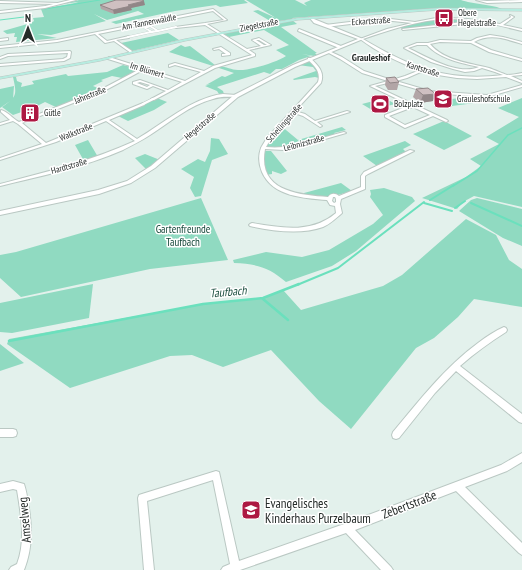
<svg xmlns="http://www.w3.org/2000/svg" width="522" height="570" viewBox="0 0 522 570" font-family="'PT Sans Narrow',sans-serif">
	<style>
		.green { fill: #90dac1 }
		.lines { fill: none; stroke-linecap: round; stroke-linejoin: round }
		.stream-far3 { stroke: #6be0bd; stroke-width: 1 }
		.stream-far2 { stroke: #6be0bd; stroke-width: 1.5 }
		.stream-far1 { stroke: #6be0bd; stroke-width: 2 }
		.stream { stroke: #6be0bd; stroke-width: 2.5 }
		.pedestrian-far1-casing { stroke: #bac8c3; stroke-width: 2.5 }
		.pedestrian-casing { stroke: #bac8c3; stroke-width: 3.5 }
		.minor-casing { stroke: #bac8c3; stroke-width: 2 }
		.tertiary-casing { stroke: #bac8c3; stroke-width: 2 }
		.secondary-casing { stroke: #bac8c3; stroke-width: 1 }
		.pedestrian-far1 { stroke: #fff; stroke-width: 2 }
		.pedestrian { stroke: #fff; stroke-width: 2.5 }
		.minor { fill: #fff; fill-rule: evenodd }
		.tertiary { fill: #fff; fill-rule: evenodd }
		.secondary { fill: #b6ece0; fill-rule: evenodd }
		.wall { fill: #b2a5a6 }
		.shaded-wall { fill: #918687 }
		.building { fill: #cfc0c1; stroke: #918687 }
		.labels { text-anchor: middle; stroke-width: 3; stroke-linejoin: round; paint-order: stroke }
		.far-poi-label { font-size: 9px; fill: #252b29; stroke: #fff; text-anchor: start }
		.far-street-label { font-size: 9px; fill: #252b29; stroke: #fff }
		.far-neighbourhood-label { font-size: 10px; font-weight: bold; fill: #252b29; stroke: #fff }
		.park-label { font-size: 11px; fill: #134638; stroke: #fff }
		.water-label { font-size: 12px; font-style: italic; fill: #1c4e3f; stroke: #fff }
		.near-poi-label { font-size: 13px; fill: #252b29; stroke: #fff; text-anchor: start }
		.near-street-label { font-size: 13px; fill: #252b29; stroke: #fff }
	</style>
	<rect width="100%" height="100%" fill="#e3f1ec"/>
	<path class="green" d="M 79,0 L 244,0 L 248,3 L 220,7 L 216,5 L 175,11 L 116,24 L 111,22 L 144,14 L 138,11 L 107,20 L 94,14 L 106,21 L 51,35 L 37,34 L 57,38 L 16,42 L 17,37 L 14,37 L 15,33 L 7,34 L 3,31 L 31,23 L 34,21 L 33,18 L 44,17 L 41,9 L 75,3 L 78,2 L 63,4 Z
		M 246,0 L 295,0 L 307,6 L 304,3 L 311,0 L 461,0 C 471,4 496,5 502,9 L 425,9 L 292,18 L 293,19 L 272,22 L 253,11 L 258,10 L 276,18 Z
		M 447,19 L 468,20 L 466,23 L 435,25 L 406,29 L 398,27 L 430,20 Z
		M 292,20 L 297,24 L 281,27 L 317,53 L 315,53 L 317,55 L 314,56 L 302,54 L 311,56 L 299,60 L 282,69 L 276,69 L 270,74 L 264,72 L 217,87 L 223,91 L 224,94 L 219,94 L 217,91 L 205,86 L 211,84 L 206,85 L 222,76 L 225,77 L 234,73 L 216,67 C 224,65 230,70 238,70 C 248,71 278,62 286,56 L 276,50 L 289,45 L 264,30 L 229,37 L 222,33 Z
		M 168,33 L 179,40 L 132,51 L 121,43 Z
		M 181,45 L 185,47 L 190,46 L 215,65 L 213,66 L 169,52 Z
		M 309,60 L 316,68 L 319,78 L 315,77 L 294,80 L 293,79 L 316,71 L 313,67 L 298,65 Z
		M 123,65 L 139,69 L 122,78 L 112,76 L 101,80 L 103,81 L 93,86 L 103,90 L 58,108 L 45,102 L 33,108 L 13,115 L 2,107 C 17,97 17,95 13,77 L 16,77 L 17,81 L 22,83 L 21,87 L 34,84 L 32,81 L 66,74 L 68,76 L 107,72 Z
		M 14,86 L 13,99 L 0,108 L 0,89 Z
		M 467,97 L 475,103 L 452,106 L 444,100 Z
		M 157,98 L 167,102 L 154,110 L 128,121 L 118,116 Z
		M 385,98 L 395,104 L 372,110 L 362,104 Z
		M 522,98 L 522,207 L 474,196 L 463,202 L 457,209 L 422,198 L 466,177 L 481,166 L 470,159 L 499,144 L 486,137 L 519,117 L 498,108 Z
		M 444,121 L 472,136 L 444,150 L 413,134 Z
		M 280,125 L 298,140 L 342,127 L 346,130 L 334,133 L 336,135 C 312,142 288,152 263,148 Z
		M 211,138 L 219,139 L 228,154 L 212,160 L 201,196 L 195,197 L 190,188 L 194,177 L 181,169 L 198,159 L 205,162 L 210,151 Z
		M 88,140 L 98,157 L 84,161 L 75,145 Z
		M 405,141 L 411,145 L 403,149 L 407,153 L 377,166 L 363,156 Z
		M 264,151 L 271,151 L 287,171 L 281,174 L 272,171 L 272,174 L 266,175 L 262,165 Z
		M 145,154 L 160,160 L 147,170 L 135,158 Z
		M 341,183 L 352,191 L 327,198 L 304,196 L 304,193 Z
		M 384,188 L 412,197 L 415,201 L 356,251 L 332,266 L 286,282 C 269,267 256,264 234,263 L 233,260 L 266,252 L 302,257 L 329,250 L 373,224 L 383,215 L 370,197 L 371,194 L 370,190 Z
		M 201,198 L 228,260 L 150,269 L 21,297 L 0,278 L 0,255 L 16,252 Z
		M 477,198 L 522,209 L 522,246 L 503,238 L 459,211 L 471,200 Z
		M 466,219 L 496,235 L 509,260 L 522,269 L 522,307 L 474,299 L 458,317 L 434,338 L 416,348 L 351,429 L 319,401 L 271,350 L 223,367 L 192,355 L 170,356 L 70,388 L 7,344 L 9,339 L 203,304 L 263,298 L 283,290 L 301,310 L 383,286 L 402,275 Z
		M 93,284 L 89,318 L 12,333 L 0,332 L 0,303 Z
		M 0,344 L 24,363 L 0,371 Z"/>
	<g class="lines">
		<path class="stream-far3" d="M 45,9 L 100,0
			M 0,20 L 32,16"/>
		<path class="stream-far2" d="M 453,186 L 477,171 L 508,135 L 522,128"/>
		<path class="stream-far1" d="M 430,200 L 454,185
			M 424,203 L 452,211
			M 471,203 L 522,226
			M 455,208 L 465,201
			M 297,285 L 338,268 L 424,202"/>
		<path class="stream" d="M 263,299 L 288,320
			M 9,341 L 203,304 L 263,298 L 299,284"/>
		<g class="pedestrian-far1-casing">
			<path id="pedestrian-far1" d="M 144,23 L 150,26
				M 150,26 L 158,31 L 152,32 L 145,28 Z
				M 158,31 L 176,27
				M 128,37 L 151,32"/>
		</g>
		<g class="pedestrian-casing">
			<path id="pedestrian" d="M 143,104 L 153,99"/>
		</g>
		<g class="minor-casing">
			<path id="minor" d="M 476,0 L 487,1 L 522,0 L 522,2 L 487,3 Z
				M 0,1 L 58,3 L 59,4 L 0,3 Z
				M 213,9 L 227,20 L 207,24 L 247,49 L 261,46 L 252,40 L 259,38 L 271,45 L 249,50 L 255,54 L 255,56 L 215,68 L 154,100 L 151,99 L 166,91 L 153,86 L 147,89 L 133,84 L 133,82 L 140,80 L 168,90 L 182,82 L 143,70 L 104,91 L 22,123 L 46,143 L 143,103 L 145,104 L 144,105 L 109,120 L 137,139 C 163,124 193,97 223,94 C 227,94 232,95 236,95 L 237,95 L 237,97 C 229,97 221,96 213,99 C 190,105 170,122 150,135 C 141,141 132,145 123,150 C 84,167 41,176 0,186 L 0,184 C 46,172 91,161 135,141 L 106,121 L 56,142 L 0,160 L 0,158 L 42,144 L 18,124 L 13,121 L 0,125 L 0,123 L 10,120 L 1,112 L 1,110 C 7,111 13,119 19,122 L 102,89 L 140,69 L 108,59 L 109,57 L 185,81 L 201,72 L 175,65 L 169,67 L 169,65 L 175,63 L 204,71 L 213,66 L 252,55 L 205,25 L 176,28 L 175,27 L 205,23 L 224,20 L 213,11 L 98,34 L 107,41 L 129,36 L 129,38 L 116,40 L 132,51 L 131,53 L 114,41 L 105,43 L 95,34 L 57,42 L 0,48 L 0,46 L 57,40 ZM 256,40 L 259,40 L 267,45 L 264,45 ZM 140,82 L 150,85 L 147,87 L 137,83 Z
				M 510,15 L 514,17 L 503,25 L 522,29 L 522,31 C 497,25 472,18 447,19 C 418,20 390,30 363,39 C 410,67 447,82 503,75 L 495,72 L 482,68 L 474,71 L 465,72 L 453,69 L 431,62 L 404,48 L 417,43 L 428,43 L 440,40 L 471,41 L 477,38 L 490,35 L 503,37 L 522,42 L 522,44 C 506,39 490,33 474,42 L 491,50 L 522,59 L 522,61 L 489,52 L 471,43 L 440,42 L 430,44 C 444,61 470,63 489,68 C 495,70 501,73 507,75 C 511,75 517,74 522,73 L 522,75 L 511,76 L 522,81 L 522,83 L 506,77 L 477,79 L 457,78 L 438,75 L 423,71 L 407,78 L 396,81 L 430,91 L 487,95 L 522,85 L 522,87 L 487,97 L 430,93 L 392,82 L 375,86 L 447,120 L 448,121 L 446,122 L 433,116 L 405,128 L 385,117 L 385,115 L 410,105 L 370,86 L 388,81 L 362,73 L 340,59 L 327,52 L 329,51 L 342,57 L 364,71 L 392,80 L 405,76 L 420,70 C 399,63 377,52 360,39 L 387,29 L 412,23 L 383,20 L 326,27 L 325,25 L 383,18 L 415,22 L 436,18 L 447,18 L 468,19 L 500,24 L 511,17 ZM 417,45 L 427,45 C 440,59 461,63 479,67 C 458,76 427,57 408,48 ZM 413,107 L 430,115 L 405,125 L 389,116 Z
				M 463,22 L 464,24 L 403,30 L 402,29 Z
				M 299,29 L 341,46 L 341,47 L 339,48 L 298,31 Z
				M 8,38 L 8,40 L 0,41 L 0,39 Z
				M 221,47 L 230,53 L 230,55 L 222,56 L 222,54 L 226,54 L 219,49 L 214,50 L 213,49 Z
				M 70,51 L 71,52 L 70,58 L 64,61 L 0,66 L 0,64 L 63,59 L 67,57 L 68,53 L 8,56 L 0,59 L 0,57 L 8,54 Z
				M 308,58 L 310,58 C 318,65 325,72 321,83 L 295,111 L 305,114 L 315,121 L 347,111 L 350,112 L 317,122 L 322,126 L 320,127 L 303,116 L 294,113 L 271,138 L 266,147 C 293,150 318,138 344,132 L 346,133 L 294,148 L 284,150 L 265,149 C 257,191 298,195 328,197 C 331,193 335,193 339,196 L 361,187 L 361,176 L 364,172 L 410,150 L 414,151 L 368,174 L 365,176 L 365,189 L 341,199 L 340,204 L 342,213 L 341,214 C 335,219 330,224 323,227 C 301,235 272,231 250,226 L 249,225 L 250,224 L 252,223 C 282,228 311,234 336,213 L 335,206 L 330,205 L 327,200 C 304,198 273,197 262,172 C 259,165 258,156 261,148 C 262,146 265,141 267,138 L 318,82 C 321,72 315,66 308,60 ZM 333,197 L 335,197 L 336,199 L 336,202 L 334,203 L 332,201 Z
				M 504,327 L 506,328 L 507,330 L 506,332 C 490,342 475,353 460,366 L 522,414 L 522,423 L 519,422 L 456,371 L 435,393 L 399,438 L 396,439 L 393,438 L 392,435 L 393,432 C 419,401 445,367 478,343 C 486,337 495,331 504,327 Z
				M 0,429 L 13,429 L 16,430 L 17,433 L 16,436 L 13,437 L 0,437 Z
				M 522,453 L 522,462 L 507,471 L 465,487 L 522,543 L 522,555 L 519,553 L 456,491 L 355,530 L 391,567 L 393,570 L 381,570 L 346,533 L 240,570 L 221,570 L 223,567 L 230,564 L 213,480 L 147,501 L 154,570 L 144,570 L 138,498 L 139,495 L 142,494 L 216,471 L 219,472 L 239,561 L 347,523 L 501,465 Z
				M 13,481 L 24,484 C 26,490 27,496 28,502 C 32,526 33,547 24,570 L 9,570 L 11,567 L 17,564 C 26,541 21,514 17,490 L 13,489 L 0,492 L 0,484 Z"/>
		</g>
		<g class="tertiary-casing">
			<path id="tertiary" d="M 70,0 L 76,0 L 45,8 L 0,13 L 0,11 L 45,6 Z
				M 309,17 L 363,39 L 295,67 L 238,97 L 155,168 L 131,183 L 99,194 L 0,215 L 0,211 L 98,190 L 127,181 L 151,166 L 234,95 L 293,65 L 358,39 L 314,23 Z"/>
		</g>
		<g class="secondary-casing">
			<path id="secondary" d="M 439,8 L 522,9 L 522,11 L 439,10 L 298,20 L 185,41 L 100,61 L 0,79 L 0,77 L 100,59 L 185,39 L 298,18 Z"/>
		</g>
		<use href="#pedestrian-far1" class="pedestrian-far1"/>
		<use href="#pedestrian" class="pedestrian"/>
		<use href="#minor" class="minor"/>
		<use href="#tertiary" class="tertiary"/>
		<use href="#secondary" class="secondary"/>
	</g>
	<path class="wall" d="M 100,5 L 145,5 L 131,8 L 132,10 L 114,14 L 101,9 Z
		M 386,78 L 399,82 L 397,90 L 388,90 L 385,85 Z
		M 416,89 L 433,101 L 420,103 L 413,97 Z"/>
	<path class="shaded-wall" d="M 144,1 L 145,5 L 131,8 L 132,10 L 114,14 L 113,10 L 128,5 Z
		M 436,94 L 433,101 L 420,103 L 423,95 Z"/>
	<path class="building" d="M 116,0 L 142,0 L 144,1 L 128,5 L 131,6 L 113,10 L 100,5 Z
		M 395,77 L 399,82 L 390,83 L 386,78 Z
		M 428,88 L 436,94 L 423,95 L 416,89 Z"/>
	<defs>
		<g id="bus-square" transform="scale(1)"><rect x="-9" y="-9" width="18" height="18" rx="4" fill="#ad1842" stroke="#fff"/><path d="M-5-6H5V4H4V6H2V4H-2V6H-4V4H-5ZM-3.5-4V0h7V-4ZM-3.5 1.2v1.5H-2V1.2ZM2 1.2v1.5H3.5V1.2Z" fill="#fff"/></g>
		<g id="school-square" transform="scale(1)"><rect x="-9" y="-9" width="18" height="18" rx="4" fill="#ad1842" stroke="#fff"/><path d="M0-5L7-2L0 1L-7-2ZM-4 1L0 2.5L4 1V4Q0 6-4 4Z" fill="#fff"/></g>
		<g id="stadium-square" transform="scale(1)"><rect x="-9" y="-9" width="18" height="18" rx="4" fill="#ad1842" stroke="#fff"/><path d="M0-5a6.5 5 0 1 0 0 10a6.5 5 0 1 0 0-10ZM-3.5-1.8h7v3.6h-7Z" fill="#fff"/></g>
		<g id="building-square" transform="scale(1)"><rect x="-9" y="-9" width="18" height="18" rx="4" fill="#ad1842" stroke="#fff"/><path d="M-4-6H4V6H1V3H-1V6H-4ZM-2.5-4.3h1.7v1.8h-1.7ZM.8-4.3h1.7v1.8H.8ZM-2.5-1h1.7V.8h-1.7ZM.8-1h1.7V.8H.8Z" fill="#fff"/></g>
	</defs>
	<g fill-rule="evenodd">
		<use href="#bus-square" x="444" y="18"/>
		<use href="#school-square" x="443" y="99"/>
		<use href="#stadium-square" x="380" y="104"/>
		<use href="#building-square" x="30" y="113"/>
		<use href="#school-square" x="251" y="510"/>
	</g>
	<g class="labels">
		<g class="far-poi-label">
			<text x="458" y="16">Obere<tspan x="458" dy="10">Hegelstraße</tspan></text>
			<text x="457" y="102">Grauleshofschule</text>
			<text x="394" y="107">Bolzplatz</text>
			<text x="44" y="116">Gütle</text>
		</g>
		<g class="far-street-label">
			<text transform="translate(371 21) rotate(-4)" y="3">Eckartstraße</text>
			<text transform="translate(149 22) rotate(-11)" y="3">Am Tannenwäldle</text>
			<text transform="translate(259 25) rotate(-11)" y="3">Ziegelstraße</text>
			<text transform="translate(423 69) rotate(17)" y="3">Kantstraße</text>
			<text transform="translate(147 70) rotate(17)" y="3">Im Blümert</text>
			<text transform="translate(90 95) rotate(-22)" y="3">Jahnstraße</text>
			<text transform="translate(284 123) rotate(-48)" y="3">Schellingstraße</text>
			<text transform="translate(200 126) rotate(-40)" y="3">Hegelstraße</text>
			<text transform="translate(76 132) rotate(-22)" y="3">Walkstraße</text>
			<text transform="translate(304 143) rotate(-15)" y="3">Leibnizstraße</text>
			<text transform="translate(69 166) rotate(-16)" y="3">Hardtstraße</text>
		</g>
		<g class="far-neighbourhood-label">
			<text x="371" y="61">Grauleshof</text>
		</g>
		<g class="park-label">
			<text x="183" y="233">Gartenfreunde<tspan x="183" dy="13">Taufbach</tspan></text>
		</g>
		<g class="water-label">
			<text transform="translate(228 292) rotate(-5)" y="4">Taufbach</text>
		</g>
		<g class="near-poi-label">
			<text x="265" y="508">Evangelisches<tspan x="265" dy="15">Kinderhaus Purzelbaum</tspan></text>
		</g>
		<g class="near-street-label">
			<text transform="translate(409 504) rotate(-21)" y="5">Zebertstraße</text>
			<text transform="translate(24 520) rotate(-95)" y="5">Amselweg</text>
		</g>
	</g>
	<g transform="translate(28 28)" stroke="#ffffff" stroke-width="3" paint-order="stroke">
	<path d="M0-3L7 15L0 10L-7 15Z" fill="#252b29"/>
	<text y="-6" font-size="11" font-weight="bold" text-anchor="middle" fill="#252b29">N</text>
	</g>
</svg>
